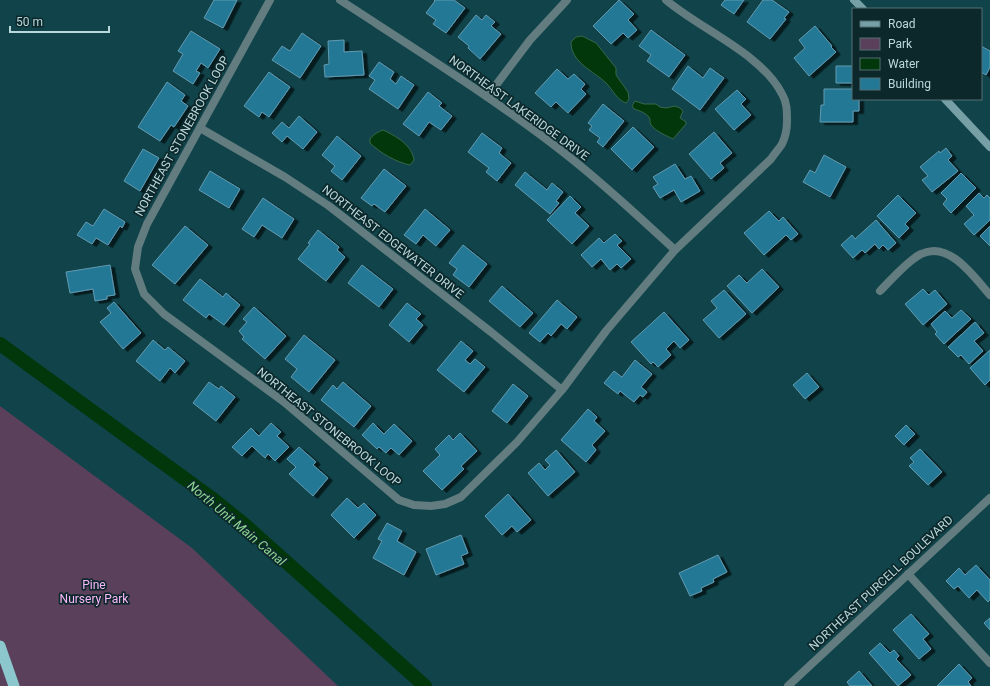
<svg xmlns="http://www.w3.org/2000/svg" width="990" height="686" viewBox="0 0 990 686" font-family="Roboto,sans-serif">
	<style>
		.green { fill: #5a405b }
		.water { fill: #01370b; stroke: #38674a }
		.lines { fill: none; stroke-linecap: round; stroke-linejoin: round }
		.canal { stroke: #01370b; stroke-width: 14 }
		.building { fill: #237895; stroke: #639ab1; filter: url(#shadow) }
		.minor { stroke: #637c7f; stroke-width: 8 }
		.tertiary { stroke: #637c7f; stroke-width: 8 }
		.secondary { stroke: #76a0a5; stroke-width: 8 }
		.trunk { stroke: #8cc7ce; stroke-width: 11 }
		.labels { text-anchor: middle; stroke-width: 3.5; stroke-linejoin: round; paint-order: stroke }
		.street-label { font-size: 12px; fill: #b9d8dc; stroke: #0d282b }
		.park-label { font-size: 12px; fill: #fcb8fe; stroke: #0d282b }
		.water-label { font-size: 13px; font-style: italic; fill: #8fd792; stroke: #0d282b }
	</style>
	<defs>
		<filter id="shadow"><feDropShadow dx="4.5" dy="2.5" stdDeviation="0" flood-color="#0009"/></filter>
	</defs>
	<rect width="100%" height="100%" fill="#10444a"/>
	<path class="green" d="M 0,406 L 192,548 L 338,686 L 0,686 Z"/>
	<path class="water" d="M 582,36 L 596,43 L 616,68 L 616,75 L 628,92 L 629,99 L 626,103 C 617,100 613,90 606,83 C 594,71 571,63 571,42 L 576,37 Z
		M 635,101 L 644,104 L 656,104 L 660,107 L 666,108 L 675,106 L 680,108 L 683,111 L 680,118 L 686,122 L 686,124 L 673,139 C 667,136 655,131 651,125 C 650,124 650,121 650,119 C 647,113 640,111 634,109 L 632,106 Z
		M 383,130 C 396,136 412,145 414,160 L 410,165 C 396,162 380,153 370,143 L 370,139 C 374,134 378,132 383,130 Z"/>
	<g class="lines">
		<path class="canal" d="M 0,344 L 214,500 L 245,525 L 425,686"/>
	</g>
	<path class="building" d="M 214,0 L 237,0 L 223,28 L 204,18 Z
		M 434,0 L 454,0 L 465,8 L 446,33 L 433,24 L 436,20 L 426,13 L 435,1 Z
		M 619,0 L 634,14 L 628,20 L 637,30 L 628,38 L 623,33 L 611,44 L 593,26 Z
		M 725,0 L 744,0 L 734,14 L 721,5 Z
		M 763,0 L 772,0 L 789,12 L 784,18 L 786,19 L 770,39 L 747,22 Z
		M 476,15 L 482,20 L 486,15 L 495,22 L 491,26 L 501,34 L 480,59 L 468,48 L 469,46 L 458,37 Z
		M 815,26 L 832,46 L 831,47 L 836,52 L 809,76 L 794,58 L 805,48 L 799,40 Z
		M 651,30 L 685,55 L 669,77 L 647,61 L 651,55 L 639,46 Z
		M 191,31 L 220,49 L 208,68 L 201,63 L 196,71 L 200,73 L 193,84 L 173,71 L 183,54 L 178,51 Z
		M 302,33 L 321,46 L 300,78 L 272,60 L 282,46 L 290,51 Z
		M 344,40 L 344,52 L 362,51 L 364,75 L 325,77 L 324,65 L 329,64 L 328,41 Z
		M 981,46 L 990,51 L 990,67 L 986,75 L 981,72 Z
		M 379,62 L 394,72 L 390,79 L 396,84 L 401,76 L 414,85 L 398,109 L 369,89 L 375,80 L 369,76 Z
		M 688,66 L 703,78 L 710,68 L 724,78 L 700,110 L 672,89 Z
		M 836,66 L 853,66 L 853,83 L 836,83 Z
		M 557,69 L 568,79 L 574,74 L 585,84 L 581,89 L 586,94 L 568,113 L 556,102 L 551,107 L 535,93 Z
		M 269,72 L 290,87 L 269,117 L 262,112 L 259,117 L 244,106 Z
		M 167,82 L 185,95 L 181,101 L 188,106 L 174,127 L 171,125 L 160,141 L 138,127 Z
		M 824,89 L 853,89 L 853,99 L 859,99 L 859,111 L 853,111 L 853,122 L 820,122 L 821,105 L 824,105 Z
		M 737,90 L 746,99 L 741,104 L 751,115 L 734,130 L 715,109 Z
		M 428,92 L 442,103 L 439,106 L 452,116 L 441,130 L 429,122 L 419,136 L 403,124 Z
		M 603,104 L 624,121 L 603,147 L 597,142 L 600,138 L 589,130 L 592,126 L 588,123 Z
		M 299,116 L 317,132 L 303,149 L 287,136 L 282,142 L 272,133 L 282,122 L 289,128 Z
		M 633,127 L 654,147 L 632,170 L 611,149 Z
		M 714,132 L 732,153 L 720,163 L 724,168 L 711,179 L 689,154 Z
		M 482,133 L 502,148 L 499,153 L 511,163 L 497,181 L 486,172 L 489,168 L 468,152 Z
		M 337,136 L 361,156 L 342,180 L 331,171 L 335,166 L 322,155 Z
		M 946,148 L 952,156 L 948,160 L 958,171 L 932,192 L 922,180 L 928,176 L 920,167 L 939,151 L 940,153 Z
		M 143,149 L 159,158 L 140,191 L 124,181 Z
		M 824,155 L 846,167 L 830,197 L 803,182 L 810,170 L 815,173 Z
		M 675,164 L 685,179 L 691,176 L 700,191 L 681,202 L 674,190 L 660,198 L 653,187 L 658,184 L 653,177 Z
		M 384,169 L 406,186 L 385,212 L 374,204 L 372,206 L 361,198 Z
		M 210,171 L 240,189 L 229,208 L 199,190 Z
		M 525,172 L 547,190 L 552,183 L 563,192 L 556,201 L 559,203 L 550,214 L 515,185 Z
		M 961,173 L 976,188 L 951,213 L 943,204 L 947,199 L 941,193 Z
		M 979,193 L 984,198 L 987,195 L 990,198 L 990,220 L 974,235 L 964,224 L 974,215 L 966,206 Z
		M 898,195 L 916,213 L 905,224 L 909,228 L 899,238 L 877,216 Z
		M 570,196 L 581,207 L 575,213 L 589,226 L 572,244 L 547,220 Z
		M 263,198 L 294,219 L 282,238 L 262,225 L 254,237 L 242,229 Z
		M 104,209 L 125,222 L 122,228 L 120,226 L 108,245 L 96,238 L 92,244 L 77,235 L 86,222 L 93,226 Z
		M 425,209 L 450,230 L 436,246 L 423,235 L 416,244 L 404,235 Z
		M 769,211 L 779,221 L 783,217 L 798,234 L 791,240 L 786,235 L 764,255 L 744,233 Z
		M 876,220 L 896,243 L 888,250 L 883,245 L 879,249 L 875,244 L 865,253 L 862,250 L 853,258 L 841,245 L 852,235 L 855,239 Z
		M 185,226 L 208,245 L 175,284 L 152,265 Z
		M 990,226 L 990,246 L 980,236 Z
		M 318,230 L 339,247 L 337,250 L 345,257 L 326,281 L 298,259 L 310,244 L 308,243 Z
		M 615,234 L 622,241 L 617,245 L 631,259 L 621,268 L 617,264 L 610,270 L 601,259 L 592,267 L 581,255 L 599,238 L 604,243 Z
		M 463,245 L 487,264 L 469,287 L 453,275 L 457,269 L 449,263 Z
		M 110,265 L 115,295 L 107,296 L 107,299 L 95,301 L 93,289 L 70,293 L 66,272 Z
		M 362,265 L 393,289 L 379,307 L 348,283 Z
		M 762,269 L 779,287 L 752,313 L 727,286 L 739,275 L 747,283 Z
		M 200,279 L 223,297 L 226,293 L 240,305 L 224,325 L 209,314 L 206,318 L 183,300 Z
		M 502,286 L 533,313 L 520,327 L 489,301 Z
		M 923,289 L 929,295 L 935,290 L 947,304 L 923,325 L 905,304 Z
		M 724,290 L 746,314 L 719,338 L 703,320 L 717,308 L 711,301 Z
		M 557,300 L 577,317 L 567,329 L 561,324 L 551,336 L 548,333 L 540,342 L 529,333 Z
		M 114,302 L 141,333 L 123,349 L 100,322 L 111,313 L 107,308 Z
		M 407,303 L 421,314 L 416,319 L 423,325 L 409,342 L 389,325 Z
		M 254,307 L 286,336 L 265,359 L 242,339 L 244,337 L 239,331 L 247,322 L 243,319 Z
		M 961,310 L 971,319 L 944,344 L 935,334 L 937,332 L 931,324 L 945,311 L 952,318 Z
		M 664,312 L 689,340 L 680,348 L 674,341 L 666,349 L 671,355 L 658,367 L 653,362 L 651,364 L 631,342 Z
		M 975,322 L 984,333 L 974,341 L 983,351 L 969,364 L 961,355 L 958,357 L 948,347 Z
		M 304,335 L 335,360 L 309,392 L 291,377 L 297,369 L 285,359 Z
		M 153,340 L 165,350 L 168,347 L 185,361 L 175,373 L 170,368 L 160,381 L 136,361 Z
		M 461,341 L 473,351 L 465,360 L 470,364 L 475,359 L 485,367 L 464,392 L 437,370 Z
		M 990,350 L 990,380 L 985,385 L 970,368 Z
		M 635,360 L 652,374 L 641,387 L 647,392 L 643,397 L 640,395 L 634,402 L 620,391 L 618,394 L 604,383 L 614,371 L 622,377 Z
		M 807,373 L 819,387 L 805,399 L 793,385 Z
		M 209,382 L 219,389 L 221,386 L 235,397 L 216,421 L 193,403 Z
		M 343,382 L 371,406 L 354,427 L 321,400 L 333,385 L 337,389 Z
		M 513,384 L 528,396 L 507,423 L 492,411 Z
		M 588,409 L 597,417 L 594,421 L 605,431 L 592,445 L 596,450 L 586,462 L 561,440 Z
		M 271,423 L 281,432 L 277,436 L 289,447 L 275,461 L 268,454 L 265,458 L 252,446 L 242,456 L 232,447 L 251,428 L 259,436 Z
		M 373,423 L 384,434 L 394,424 L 412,441 L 399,455 L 391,448 L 386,453 L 379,447 L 377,449 L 362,435 Z
		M 906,425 L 915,434 L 904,445 L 895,436 Z
		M 460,433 L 477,451 L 461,466 L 464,469 L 442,490 L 423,471 L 440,455 L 435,449 L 449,435 L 453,440 Z
		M 299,447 L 316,462 L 313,465 L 328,478 L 313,496 L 289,474 L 296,467 L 287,459 Z
		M 920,449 L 942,472 L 928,485 L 909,466 L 914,462 L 910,458 Z
		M 556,450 L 575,472 L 548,496 L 528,473 L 539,463 L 545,470 L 550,465 L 545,460 Z
		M 508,494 L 531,520 L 517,532 L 512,526 L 502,535 L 485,516 Z
		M 347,498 L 358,508 L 364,503 L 376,515 L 354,538 L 331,515 Z
		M 387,523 L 402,531 L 397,541 L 416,552 L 404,575 L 373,558 L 382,541 L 378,539 Z
		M 461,535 L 468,553 L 461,556 L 464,564 L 436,575 L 426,549 Z
		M 718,555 L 727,572 L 713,579 L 714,582 L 701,588 L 702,591 L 690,596 L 679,573 Z
		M 976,565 L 990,580 L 990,600 L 988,602 L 977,590 L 969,598 L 958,586 L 954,589 L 946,581 L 959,568 L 965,575 Z
		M 911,614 L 929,634 L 923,639 L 931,649 L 919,659 L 893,630 Z
		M 990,618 L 990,630 L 984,623 Z
		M 880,643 L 890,653 L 894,650 L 899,656 L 896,659 L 911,675 L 898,686 L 869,653 Z
		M 959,664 L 972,678 L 968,682 L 971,686 L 937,686 Z
		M 859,671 L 872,686 L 850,686 L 847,682 Z"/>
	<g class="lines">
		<path class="minor" d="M 270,0 L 147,224 L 138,247 L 135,269 L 144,294 L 164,314 L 284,402 L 399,500 L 414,505 L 431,506 L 445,504 L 461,497 L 517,442 L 562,390 L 606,331 L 675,250 L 771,159 C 774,154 779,149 782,144 C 785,138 787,128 787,121 C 787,111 787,102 782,94 C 762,54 700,29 666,0
			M 340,0 C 415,49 492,97 563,152 C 602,182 638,216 675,250
			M 487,97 L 530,40 L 567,0
			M 200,128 L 285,177 L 329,206 L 491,332 L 562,390
			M 880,291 C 891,280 908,260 921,254 C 949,240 974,277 990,295
			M 908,574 L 990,663"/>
		<path class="tertiary" d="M 788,686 L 990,498"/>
		<path class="secondary" d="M 854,0 L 863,9
			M 945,99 L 990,147"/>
		<path class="trunk" d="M 0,646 L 14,686"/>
	</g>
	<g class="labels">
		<g class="street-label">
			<text transform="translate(519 108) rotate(36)" y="4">NORTHEAST LAKERIDGE DRIVE</text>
			<text transform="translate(182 136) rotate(-61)" y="4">NORTHEAST STONEBROOK LOOP</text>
			<text transform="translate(393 242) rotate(38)" y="4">NORTHEAST EDGEWATER DRIVE</text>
			<text transform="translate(329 427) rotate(39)" y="4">NORTHEAST STONEBROOK LOOP</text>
			<text transform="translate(881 583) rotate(-43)" y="4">NORTHEAST PURCELL BOULEVARD</text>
		</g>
		<g class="park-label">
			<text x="94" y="589">Pine<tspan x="94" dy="14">Nursery Park</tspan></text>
		</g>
		<g class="water-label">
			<text transform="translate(237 523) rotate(40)" y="5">North Unit Main Canal</text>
		</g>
	</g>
	<rect x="852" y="8" width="130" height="92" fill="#0d282b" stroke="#526e72"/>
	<rect x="860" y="21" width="20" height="6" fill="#76a0a5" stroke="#526e72"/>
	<text x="888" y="28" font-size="12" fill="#b9d8dc">Road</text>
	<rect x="860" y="38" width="20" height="12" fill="#5a405b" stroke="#526e72"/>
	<text x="888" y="48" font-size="12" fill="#b9d8dc">Park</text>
	<rect x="860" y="58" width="20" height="12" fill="#01370b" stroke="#526e72"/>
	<text x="888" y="68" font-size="12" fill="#b9d8dc">Water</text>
	<rect x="860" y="78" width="20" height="12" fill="#237895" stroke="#526e72"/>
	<text x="888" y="88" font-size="12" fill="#b9d8dc">Building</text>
	<path d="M10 26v6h99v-6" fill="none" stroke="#b9d8dc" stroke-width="2"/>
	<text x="16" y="26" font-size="12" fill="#b9d8dc" stroke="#0d282b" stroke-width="3" paint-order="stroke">50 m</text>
</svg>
